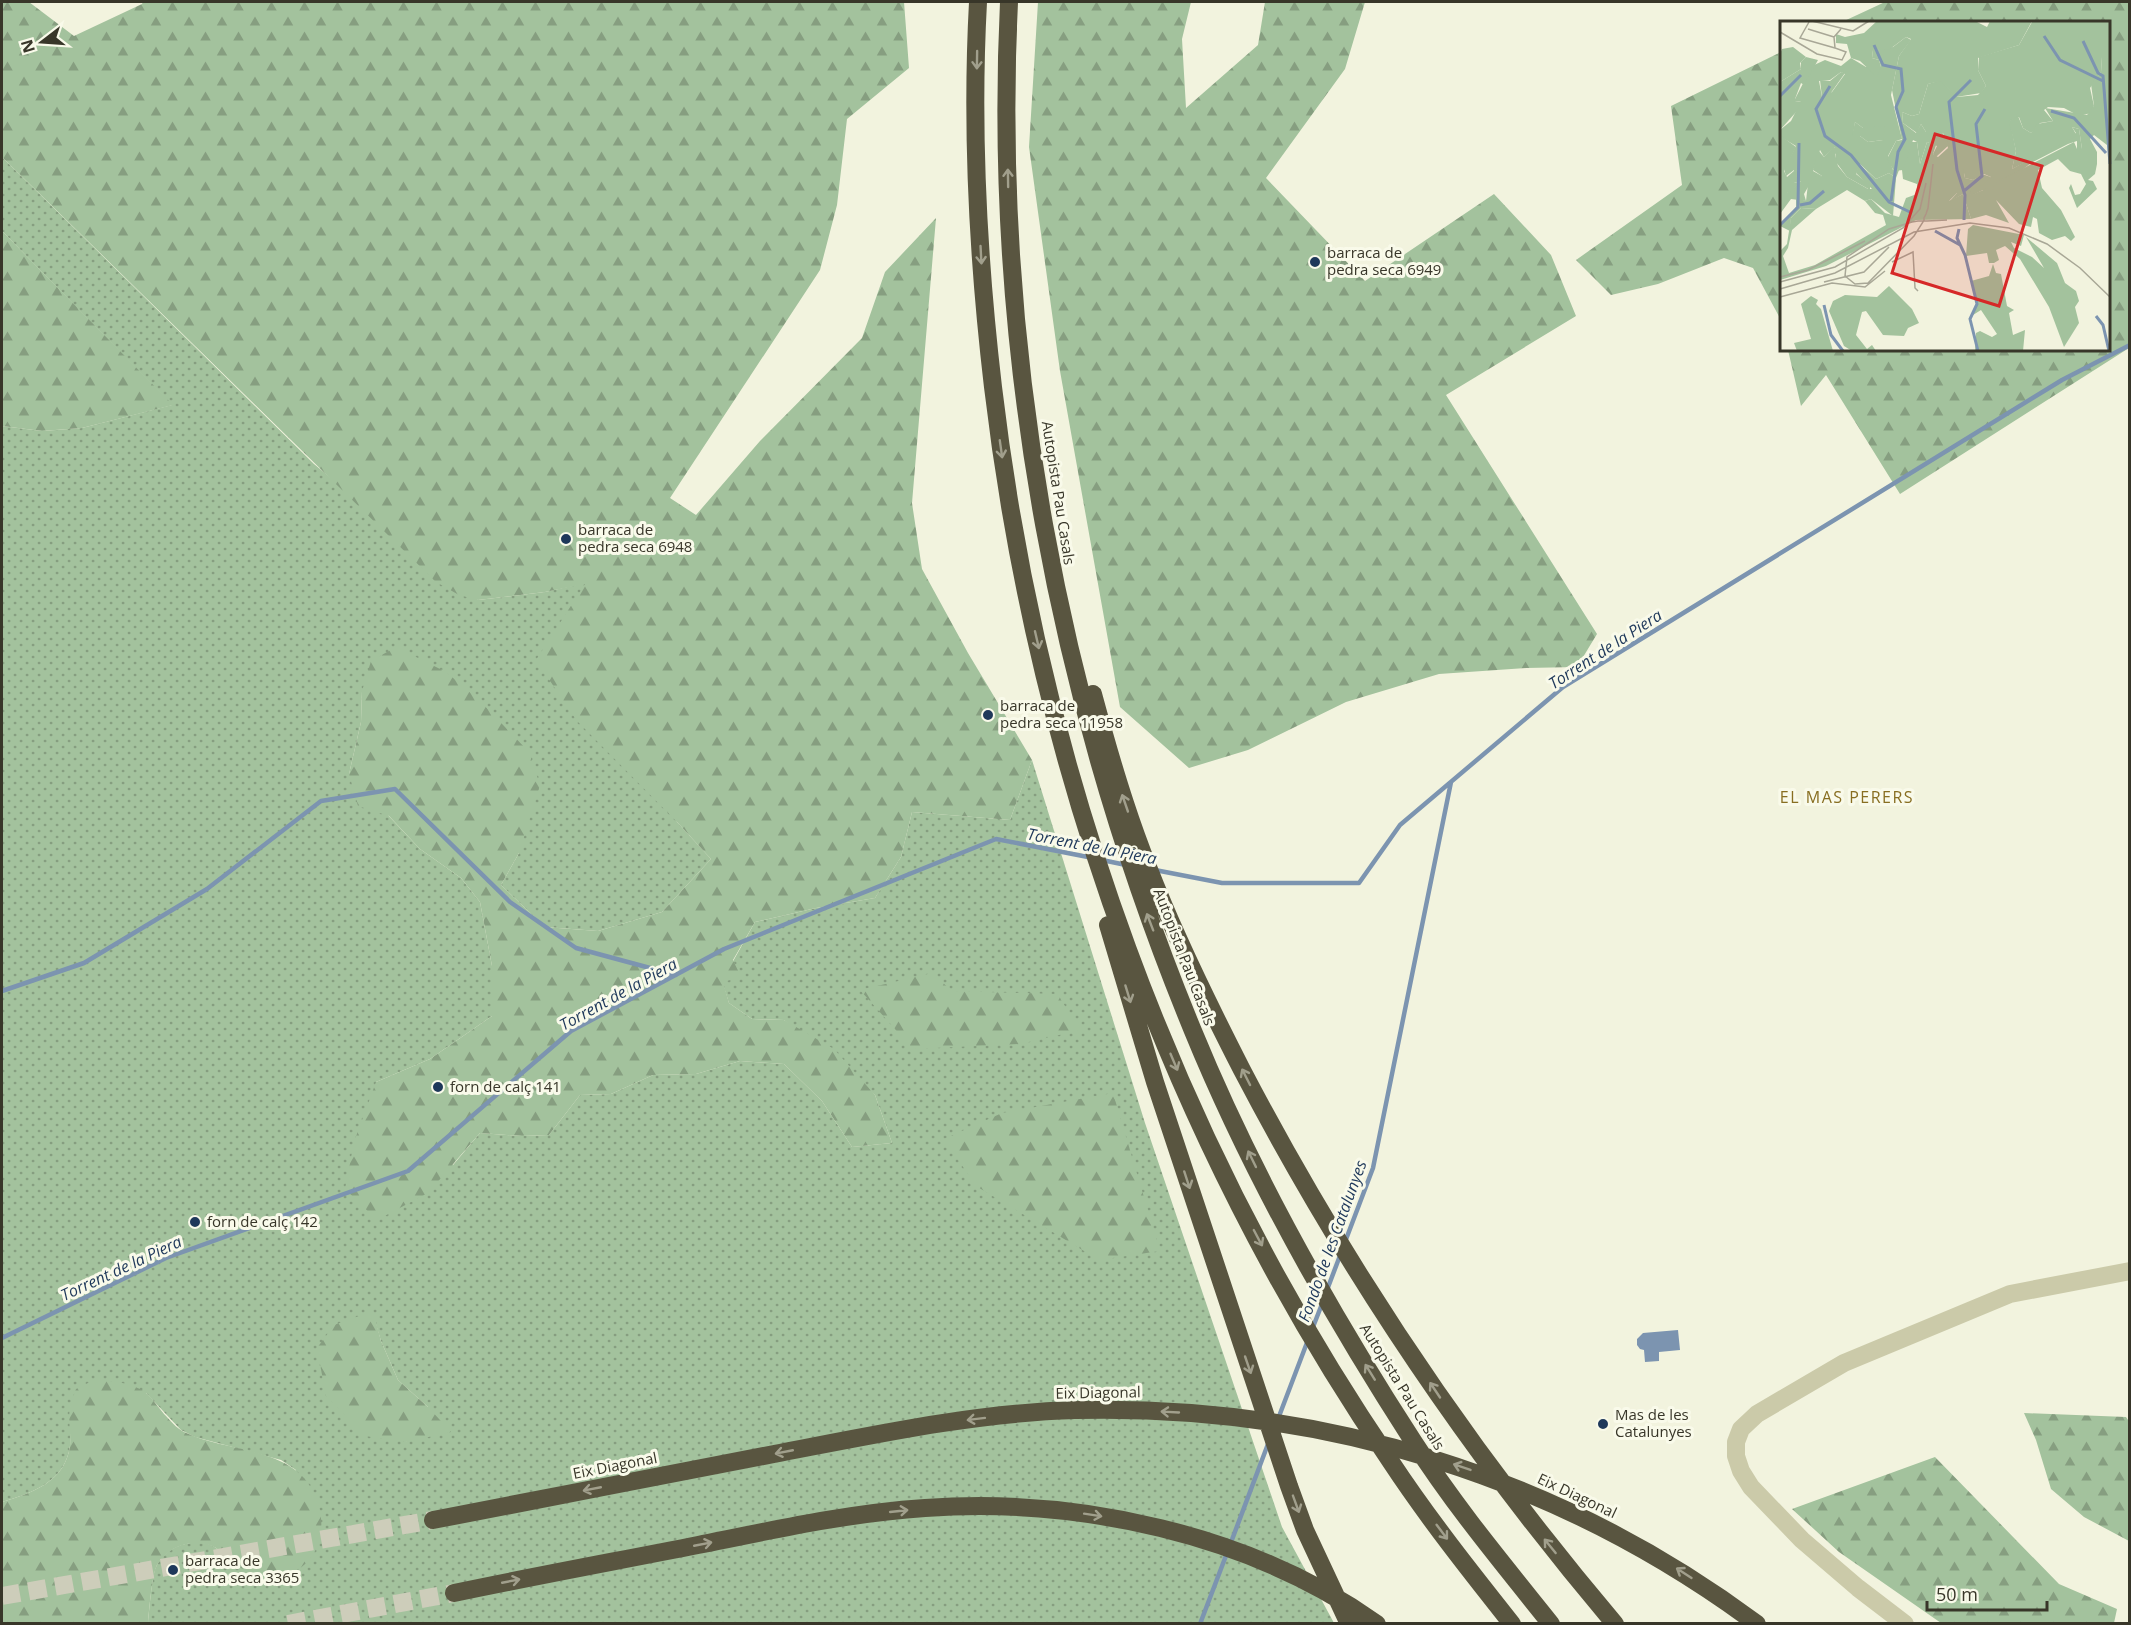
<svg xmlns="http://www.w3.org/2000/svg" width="2131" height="1625" viewBox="0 0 2131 1625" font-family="'Open Sans',sans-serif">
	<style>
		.grass { fill: url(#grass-dots); fill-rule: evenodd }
		.forest { fill: url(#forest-firs) }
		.water { fill: #7c94b0 }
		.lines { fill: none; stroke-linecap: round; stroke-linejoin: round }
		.stream { stroke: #7c94b0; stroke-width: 4.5 }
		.highway-tunnel { stroke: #cdcdba; stroke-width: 18; stroke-dasharray: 18 9; stroke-linecap: butt }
		.street { stroke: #cbcaa9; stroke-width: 18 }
		.highway { stroke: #595540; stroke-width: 18 }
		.oneway { stroke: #a19f8c }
		.poi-dot { fill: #1e385a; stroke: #f9faea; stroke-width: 2 }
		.labels { text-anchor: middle; stroke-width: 6; stroke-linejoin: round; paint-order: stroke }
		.poi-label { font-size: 15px; fill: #383629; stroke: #f9faea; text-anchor: start }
		.street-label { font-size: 15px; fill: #383629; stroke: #f9faea }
		.water-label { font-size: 16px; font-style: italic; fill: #1e385a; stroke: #f9faea }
		.neighbourhood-label { font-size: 16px; letter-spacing: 1.5px; fill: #886e21; stroke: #f9faea }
		.inset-river { fill: none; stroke: #7c94b0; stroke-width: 3 }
		.inset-road { fill: none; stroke: #a8a796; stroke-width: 1.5 }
		.view { fill: #d62828; fill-opacity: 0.15; stroke: #d62828; stroke-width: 3 }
		.inset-edge { fill: none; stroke: #383629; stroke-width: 3 }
	</style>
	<defs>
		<pattern id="grass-dots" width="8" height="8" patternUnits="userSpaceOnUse" patternTransform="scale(1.5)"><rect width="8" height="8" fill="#a3c29d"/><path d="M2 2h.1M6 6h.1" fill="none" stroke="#869e80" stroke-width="1.8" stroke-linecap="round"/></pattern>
		<pattern id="forest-firs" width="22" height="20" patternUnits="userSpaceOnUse" patternTransform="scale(1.5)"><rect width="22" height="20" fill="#a3c29d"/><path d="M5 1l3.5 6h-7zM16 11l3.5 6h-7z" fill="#869e80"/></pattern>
	</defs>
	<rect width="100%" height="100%" fill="#f2f3de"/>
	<path class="grass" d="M 2,157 L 314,464 L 478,600 L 545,592 L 585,583 L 677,822 L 711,859 L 662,912 L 598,931 L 545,927 L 501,885 L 519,853 L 362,691 L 361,722 L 349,774 L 420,849 L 461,878 L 480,902 L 492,966 L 492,1016 L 430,1059 L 376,1082 L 453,1165 L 480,1133 L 522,1136 L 549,1135 L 580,1095 L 611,1094 L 653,1075 L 696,1074 L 740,1061 L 784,1064 L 822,1101 L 852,1147 L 892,1143 L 875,1095 L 784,1020 L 752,1019 L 729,1003 L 722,981 L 755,922 L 816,908 L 875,898 L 901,857 L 912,812 L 1010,820 L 1032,760 L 1145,1123 L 1282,1527 L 1334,1623 L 148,1623 C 149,1613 152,1575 156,1567 C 165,1546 194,1537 213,1546 C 218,1549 223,1554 228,1558 L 296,1470 L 281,1460 L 195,1437 L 181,1430 L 146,1393 L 70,1407 C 70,1420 71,1433 70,1446 C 65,1482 32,1493 2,1502 L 2,426 L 42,431 L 82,428 L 172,405 L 2,231 ZM 372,1311 L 381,1341 L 398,1380 L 428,1407 L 406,1442 Z"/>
	<path class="forest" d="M 2,2 L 29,2 L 74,36 L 142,4 L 143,2 L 904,2 L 909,68 L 847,119 L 837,205 L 820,270 L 670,498 L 696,515 L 760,441 L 862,338 L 885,272 L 936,218 L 912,503 L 922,569 L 968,653 L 1032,760 L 1010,820 L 912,812 L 901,857 L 875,898 L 816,908 L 755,922 L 733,960 L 741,977 L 723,982 L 729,1003 L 752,1019 L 784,1020 L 834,1049 L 875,1095 L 892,1143 L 852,1147 L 822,1101 L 784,1064 L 740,1061 L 696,1074 L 653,1075 L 611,1094 L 580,1095 L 549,1135 L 522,1136 L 480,1133 L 428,1193 L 377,1220 L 345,1189 L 354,1142 L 376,1082 L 430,1059 L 492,1016 L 492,966 L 480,902 L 461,878 L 420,849 L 389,816 L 358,806 L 349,774 L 361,722 L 362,691 L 371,661 L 396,647 L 446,672 L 480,701 L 529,752 L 540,785 L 519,853 L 501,885 L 545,927 L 598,931 L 662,912 L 711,859 L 677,822 L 577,721 L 536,660 L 585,584 L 545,592 L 478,600 L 459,595 L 436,582 L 2,157 Z
		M 1038,2 L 1191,2 L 1182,39 L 1186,108 L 1258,45 L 1265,2 L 1365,2 L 1345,69 L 1266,178 L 1365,281 L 1494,194 L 1551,255 L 1576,316 L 1446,395 L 1597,634 L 1577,667 L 1526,668 L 1439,674 L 1346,702 L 1248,750 L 1189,768 L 1120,707 L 1060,371 L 1029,147 Z
		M 1885,2 L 2130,2 L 2129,348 L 1900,494 L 1826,375 L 1801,406 L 1788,350 L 2108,350 L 2108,22 L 1842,22 Z
		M 1781,52 L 1781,320 L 1753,268 L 1724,258 L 1658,284 L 1611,295 L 1576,260 L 1682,185 L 1671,106 Z
		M 2,231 L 173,405 L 82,428 L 42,431 L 2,426 Z
		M 932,973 L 952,991 L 1057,994 L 1081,1030 L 1020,1044 L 913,1049 L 860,990 Z
		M 1113,1093 L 1160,1251 L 1099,1260 L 976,1186 L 944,1139 L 1002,1113 Z
		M 373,1311 L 381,1341 L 398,1380 L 428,1407 L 451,1432 L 406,1442 L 365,1436 L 326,1396 L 317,1348 L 334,1325 Z
		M 94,1380 C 111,1381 132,1382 146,1393 C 153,1399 158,1407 164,1414 C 170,1420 176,1428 184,1432 C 231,1455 303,1444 319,1507 C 323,1522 322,1538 315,1551 C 300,1579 266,1584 241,1568 C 231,1561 222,1550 212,1546 C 192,1538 168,1546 157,1565 C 152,1574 149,1612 148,1623 L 2,1623 L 2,1502 C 32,1493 65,1482 70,1446 C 71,1433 68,1420 70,1407 C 71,1401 74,1395 76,1389 Z
		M 2024,1413 L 2126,1417 L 2130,1423 L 2129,1541 L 2084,1517 L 2051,1489 L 2036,1440 Z
		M 1935,1457 L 2059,1584 L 2117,1609 L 2114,1623 L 1941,1623 L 1839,1552 L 1792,1509 Z"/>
	<path class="water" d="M 1678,1330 L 1680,1350 L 1659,1352 L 1659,1361 L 1645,1362 L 1644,1350 L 1640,1349 L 1637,1345 L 1637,1339 L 1643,1333 Z"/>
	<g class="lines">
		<path class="stream" d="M 1102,860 L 1126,865
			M 1155,870 L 1222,883 L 1359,883 L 1400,825 L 1563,687 L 2062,380 L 2130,345
			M 2,991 L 84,963 L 207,889 L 321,801 L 395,789 L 510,902 L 576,948 L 676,975
			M 1345,1242 L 1373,1168 L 1451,782
			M 1327,1290 L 1341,1253
			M 1313,1327 L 1322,1304
			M 2,1338 L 166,1258 L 408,1171 L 571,1031 L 724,949 L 996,839 L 1093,858
			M 1278,1419 L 1308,1340
			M 1230,1545 L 1268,1444
			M 1200,1624 L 1227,1553"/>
		<path class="highway-tunnel" d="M 2,1596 L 433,1520
			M 288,1624 L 454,1593"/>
		<path class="street" d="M 1905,1624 L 1858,1588 L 1802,1540 L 1751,1487 L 1741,1471 L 1736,1456 L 1736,1442 L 1741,1429 L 1757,1414 L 1844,1363 L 2010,1294 L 2130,1271"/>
		<path class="highway" d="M 978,2 C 971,130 978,259 993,387 C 1038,769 1174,1144 1391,1462 C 1428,1518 1470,1571 1512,1624
			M 1009,2 C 992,353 1059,706 1193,1031 C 1252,1175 1329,1311 1413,1441 C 1454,1505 1503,1564 1551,1624
			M 1093,694 C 1103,731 1113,767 1125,803 C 1155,895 1198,984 1242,1070 C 1346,1269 1470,1453 1615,1624
			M 1108,925 L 1155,1082 L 1289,1486 L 1305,1530 L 1349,1624
			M 433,1520 C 547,1498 660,1476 774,1454 C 873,1435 974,1413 1075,1410 C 1322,1404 1558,1476 1757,1624
			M 454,1593 C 535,1576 617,1561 698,1545 C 773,1530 849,1513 925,1508 C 1078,1497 1250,1534 1377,1624"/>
	</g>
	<defs><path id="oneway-shaft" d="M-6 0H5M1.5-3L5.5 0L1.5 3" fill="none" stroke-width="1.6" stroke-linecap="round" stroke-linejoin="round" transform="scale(1.5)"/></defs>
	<g class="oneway">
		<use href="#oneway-shaft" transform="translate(977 60) rotate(91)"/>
		<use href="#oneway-shaft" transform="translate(1008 178) rotate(-91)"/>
		<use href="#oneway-shaft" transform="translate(981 255) rotate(87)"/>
		<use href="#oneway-shaft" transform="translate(1001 449) rotate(82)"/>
		<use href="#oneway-shaft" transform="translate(1037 640) rotate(77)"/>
		<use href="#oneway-shaft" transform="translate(1125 803) rotate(-109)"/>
		<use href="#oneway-shaft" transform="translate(1150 922) rotate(-111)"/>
		<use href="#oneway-shaft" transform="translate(1128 994) rotate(73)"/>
		<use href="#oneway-shaft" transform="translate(1174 1062) rotate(67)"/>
		<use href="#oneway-shaft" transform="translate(1246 1077) rotate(-117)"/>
		<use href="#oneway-shaft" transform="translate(1252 1159) rotate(-116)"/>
		<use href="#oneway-shaft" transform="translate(1187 1180) rotate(72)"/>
		<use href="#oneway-shaft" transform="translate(1258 1238) rotate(62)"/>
		<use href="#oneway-shaft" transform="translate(1248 1365) rotate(71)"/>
		<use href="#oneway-shaft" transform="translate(1370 1372) rotate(-122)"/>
		<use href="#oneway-shaft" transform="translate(1435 1390) rotate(-124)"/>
		<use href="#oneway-shaft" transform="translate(1170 1412) rotate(-177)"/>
		<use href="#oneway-shaft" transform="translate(976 1419) rotate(173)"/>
		<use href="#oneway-shaft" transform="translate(784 1452) rotate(169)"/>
		<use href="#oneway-shaft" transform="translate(1462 1467) rotate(-161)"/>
		<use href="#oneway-shaft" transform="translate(592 1489) rotate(169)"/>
		<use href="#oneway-shaft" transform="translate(1296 1504) rotate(70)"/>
		<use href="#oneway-shaft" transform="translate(899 1511) rotate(-6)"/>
		<use href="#oneway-shaft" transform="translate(1093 1515) rotate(9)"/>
		<use href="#oneway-shaft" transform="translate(1442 1532) rotate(53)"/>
		<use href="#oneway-shaft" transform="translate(703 1544) rotate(-11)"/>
		<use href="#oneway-shaft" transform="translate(1550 1546) rotate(-129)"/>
		<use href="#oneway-shaft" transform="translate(1684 1573) rotate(-147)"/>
		<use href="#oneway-shaft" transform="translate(511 1581) rotate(-11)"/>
	</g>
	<g class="poi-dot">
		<circle cx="1315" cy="262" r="6"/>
		<circle cx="566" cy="539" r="6"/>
		<circle cx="988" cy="715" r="6"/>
		<circle cx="438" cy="1087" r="6"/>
		<circle cx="195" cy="1222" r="6"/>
		<circle cx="1603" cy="1424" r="6"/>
		<circle cx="173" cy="1570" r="6"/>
	</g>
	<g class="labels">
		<g class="poi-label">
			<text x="1327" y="258">barraca de<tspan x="1327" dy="17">pedra seca 6949</tspan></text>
			<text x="578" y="535">barraca de<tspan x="578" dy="17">pedra seca 6948</tspan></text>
			<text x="1000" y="711">barraca de<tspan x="1000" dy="17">pedra seca 11958</tspan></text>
			<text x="450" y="1092">forn de calç 141</text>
			<text x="207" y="1227">forn de calç 142</text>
			<text x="1615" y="1420">Mas de les<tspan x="1615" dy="17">Catalunyes</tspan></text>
			<text x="185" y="1566">barraca de<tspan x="185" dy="17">pedra seca 3365</tspan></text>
		</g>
		<g class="street-label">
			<text transform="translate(1058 493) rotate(81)" y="5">Autopista Pau Casals</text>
			<text transform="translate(1184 957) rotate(69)" y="5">Autopista Pau Casals</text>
			<text transform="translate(1402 1387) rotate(58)" y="5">Autopista Pau Casals</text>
			<text transform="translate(1098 1393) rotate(-1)" y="5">Eix Diagonal</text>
			<text transform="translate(615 1466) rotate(-11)" y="5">Eix Diagonal</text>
			<text transform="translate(1577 1496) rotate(25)" y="5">Eix Diagonal</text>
		</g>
		<g class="water-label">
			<text transform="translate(1605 649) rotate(-33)" y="6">Torrent de la Piera</text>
			<text transform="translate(1092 846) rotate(11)" y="6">Torrent de la Piera</text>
			<text transform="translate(618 994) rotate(-29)" y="6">Torrent de la Piera</text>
			<text transform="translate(1332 1241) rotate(-70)" y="6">Fondo de les Catalunyes</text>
			<text transform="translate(121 1268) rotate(-25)" y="6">Torrent de la Piera</text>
		</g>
		<g class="neighbourhood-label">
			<text x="1847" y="803">EL MAS PERERS</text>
		</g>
	</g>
	<g transform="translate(1780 21)">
		<rect width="330" height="330" fill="#f2f3de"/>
		<path d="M 330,0 L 330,41 L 322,36 L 321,51 L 310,67 L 314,85 L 311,92 L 299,95 L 284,87 L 268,86 L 264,89 L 273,100 L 260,102 L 251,112 L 243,107 L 239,96 L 230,100 L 236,130 L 232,148 L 296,112 L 292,106 L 299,108 L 302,128 L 297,128 L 297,120 L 288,123 L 251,142 L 212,172 L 203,169 L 191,175 L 189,170 L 190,162 L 211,156 L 204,153 L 193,159 L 185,157 L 184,152 L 178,154 L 177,172 L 169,180 L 183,173 L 191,198 L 136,199 L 46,245 L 0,259 L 0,230 L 7,223 L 11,197 L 21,187 L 36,188 L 12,209 L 8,227 L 3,235 L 9,252 L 35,244 L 106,204 L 103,194 L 95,192 L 85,180 L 91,178 L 105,192 L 119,196 L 126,177 L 137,173 L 137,163 L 123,158 L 122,149 L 131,121 L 137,121 L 140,143 L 147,121 L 156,124 L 153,133 L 158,136 L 168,127 L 163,112 L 146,111 L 141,103 L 137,112 L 123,102 L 122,91 L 132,95 L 139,93 L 148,63 L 161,59 L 177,76 L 198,74 L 206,65 L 198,49 L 199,36 L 239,24 L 252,1 ZM 126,16 L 131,19 L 119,35 L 111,74 L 122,118 L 116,120 L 108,135 L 113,149 L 119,149 L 116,157 L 109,152 L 96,158 L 80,143 L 76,153 L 90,164 L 90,169 L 67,156 L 56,141 L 55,126 L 44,136 L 40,129 L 33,150 L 42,155 L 31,161 L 24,173 L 26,180 L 11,178 L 0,193 L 0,164 L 7,167 L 8,172 L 21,160 L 14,162 L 14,149 L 6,155 L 4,148 L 16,125 L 1,116 L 0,109 L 11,100 L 21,80 L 15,81 L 15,78 L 32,45 L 45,39 L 61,45 L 71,37 L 86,46 L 101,46 L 99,39 L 92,37 L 93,29 L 113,26 ZM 61,51 L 65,53 L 52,71 L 42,76 L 39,60 L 50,59 ZM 75,101 L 83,107 L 99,108 L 103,119 L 88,121 L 80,115 L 73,115 ZM 13,26 L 26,36 L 20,42 L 21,48 L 0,61 L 0,33 L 2,28 Z" fill="#a3c29d" fill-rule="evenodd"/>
		<path d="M 97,0 L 195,0 L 207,6 L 210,0 L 252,0 L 239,24 L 198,37 L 198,49 L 206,65 L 201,72 L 176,76 L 161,60 L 148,63 L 139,93 L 132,95 L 122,91 L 123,102 L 136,112 L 141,103 L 146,111 L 162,111 L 169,124 L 156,136 L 153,133 L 157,125 L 147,121 L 140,143 L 137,121 L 133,119 L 123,149 L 114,150 L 107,138 L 116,120 L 122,119 L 112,69 L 119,35 L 131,18 L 126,16 L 110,28 L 93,29 L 92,37 L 99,39 L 101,46 L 97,56 L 80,40 L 71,37 L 67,23 L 56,22 L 56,13 L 65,16 L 84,12 ZM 325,35 L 330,41 L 330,143 L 327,124 L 314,114 L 310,118 L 317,131 L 317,143 L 315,153 L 308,159 L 313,160 L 317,168 L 297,187 L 289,167 L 291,163 L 295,174 L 300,173 L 306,163 L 301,153 L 290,150 L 278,138 L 258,149 L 262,167 L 281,189 L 295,216 L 291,220 L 285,215 L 272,219 L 259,212 L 257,198 L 253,196 L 251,206 L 239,203 L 216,179 L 229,202 L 206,194 L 191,198 L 183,173 L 169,181 L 177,172 L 177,144 L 183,148 L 185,157 L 193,159 L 202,153 L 211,156 L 202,165 L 190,162 L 191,174 L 208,167 L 212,171 L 215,162 L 294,121 L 297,128 L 302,128 L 299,108 L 292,106 L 297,115 L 232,148 L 236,130 L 229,100 L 238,95 L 243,107 L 251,112 L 257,103 L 273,100 L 265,87 L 307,94 L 314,85 L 311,63 L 321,51 L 322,36 ZM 26,36 L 38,39 L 24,64 L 21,62 L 15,78 L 15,81 L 22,80 L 17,90 L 0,109 L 0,61 L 21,48 L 21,41 ZM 61,51 L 65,52 L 48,76 L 42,76 L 40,59 L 50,60 ZM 75,101 L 83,107 L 105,105 L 103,119 L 88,121 L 80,115 L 72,115 ZM 0,114 L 16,126 L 4,150 L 7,156 L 15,149 L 14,162 L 21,160 L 9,173 L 0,164 ZM 54,126 L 61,130 L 55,133 L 58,145 L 67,156 L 88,168 L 92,168 L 76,152 L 79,143 L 96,158 L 109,152 L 116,157 L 113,195 L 91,178 L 85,180 L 67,169 L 36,188 L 21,187 L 11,197 L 10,210 L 0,205 L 16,186 L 16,177 L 26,180 L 28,163 L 35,156 L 42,155 L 33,149 L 38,129 L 44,136 ZM 193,204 L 244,214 L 241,225 L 231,221 L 234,227 L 252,236 L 264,247 L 246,216 L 277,242 L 285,262 L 296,270 L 299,280 L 295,286 L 299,302 L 284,326 L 269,286 L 240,238 L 225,225 L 216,229 L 219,239 L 214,242 L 209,242 L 207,232 L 186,235 L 188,208 ZM 213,243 L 216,252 L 221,253 L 227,285 L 234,289 L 229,292 L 233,314 L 245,309 L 243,330 L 195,330 L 196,312 L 200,310 L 212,316 L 217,313 L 201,289 L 193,294 L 197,280 L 191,260 L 209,255 ZM 109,265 L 132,288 L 139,302 L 128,307 L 124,315 L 103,314 L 86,290 L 82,291 L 76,314 L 87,328 L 92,324 L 96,330 L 72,330 L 64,325 L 49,290 L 53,280 L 65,274 L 97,276 ZM 31,275 L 38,279 L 36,283 L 41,288 L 53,330 L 17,330 L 14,322 L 31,318 L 21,283 Z" fill="#a3c29d"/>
		<path class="inset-river" d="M 264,15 L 280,39 L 323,60M 303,20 L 318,52 L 323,55 L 330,143M 94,24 L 103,44 L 121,48 L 123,70 L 116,86 L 125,118 L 118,131 L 111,180M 50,65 L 36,88 L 45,115 L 71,134 L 109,181 L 132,192M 0,75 L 21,54M 271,90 L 294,97 L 326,132M 184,170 L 202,155 L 196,103 L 205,88M 20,184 L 30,182 L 44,170M 184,199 L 185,174 L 177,149 L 169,81 L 191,59M 0,204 L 18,186 L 19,122M 179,208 L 177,217 L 185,234 L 197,283 L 190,298 L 198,330M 155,210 L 180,224M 44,284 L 51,314 L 63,330M 316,295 L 323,304 L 329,330"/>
		<path class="inset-road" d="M 32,0 L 73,10 L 89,0M 29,1 L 20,17 L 55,27M 28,8 L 54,16M 0,11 L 37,33 L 62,39 L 66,31 L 55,27 L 54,16 L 61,8M 153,143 L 148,187 L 146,193 L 144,197 L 144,199 L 143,201 L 134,215 L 88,262 L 75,263 L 65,255 L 67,236 L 109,208 L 132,201 L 138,200 L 147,200 L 167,199M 112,241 L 133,231 L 135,267 L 138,270M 0,256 L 28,249 L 85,220M 0,261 L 55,246 L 123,207 L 140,188 L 146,162M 44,261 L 84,251 L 109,226M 0,268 L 55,252 L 134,211 L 190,202 L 229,207 L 267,223 L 300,247 L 330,276M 0,276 L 52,262 L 85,266 L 105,250"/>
		<path class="view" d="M 155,113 L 262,145 L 219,285 L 112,252 Z"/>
		<rect width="330" height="330" class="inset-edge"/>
	</g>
	<rect width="2131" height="1625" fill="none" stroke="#383629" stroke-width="6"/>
	<g transform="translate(42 42) rotate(253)" stroke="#f9faea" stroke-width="4.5" paint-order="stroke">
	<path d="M0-4.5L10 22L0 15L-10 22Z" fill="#383629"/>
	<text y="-9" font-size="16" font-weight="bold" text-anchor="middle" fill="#383629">N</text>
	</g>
	<path d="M1927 1601v9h120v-9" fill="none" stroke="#383629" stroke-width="3"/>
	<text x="1936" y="1601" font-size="18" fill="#383629" stroke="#f9faea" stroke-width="4.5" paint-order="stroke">50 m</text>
</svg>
